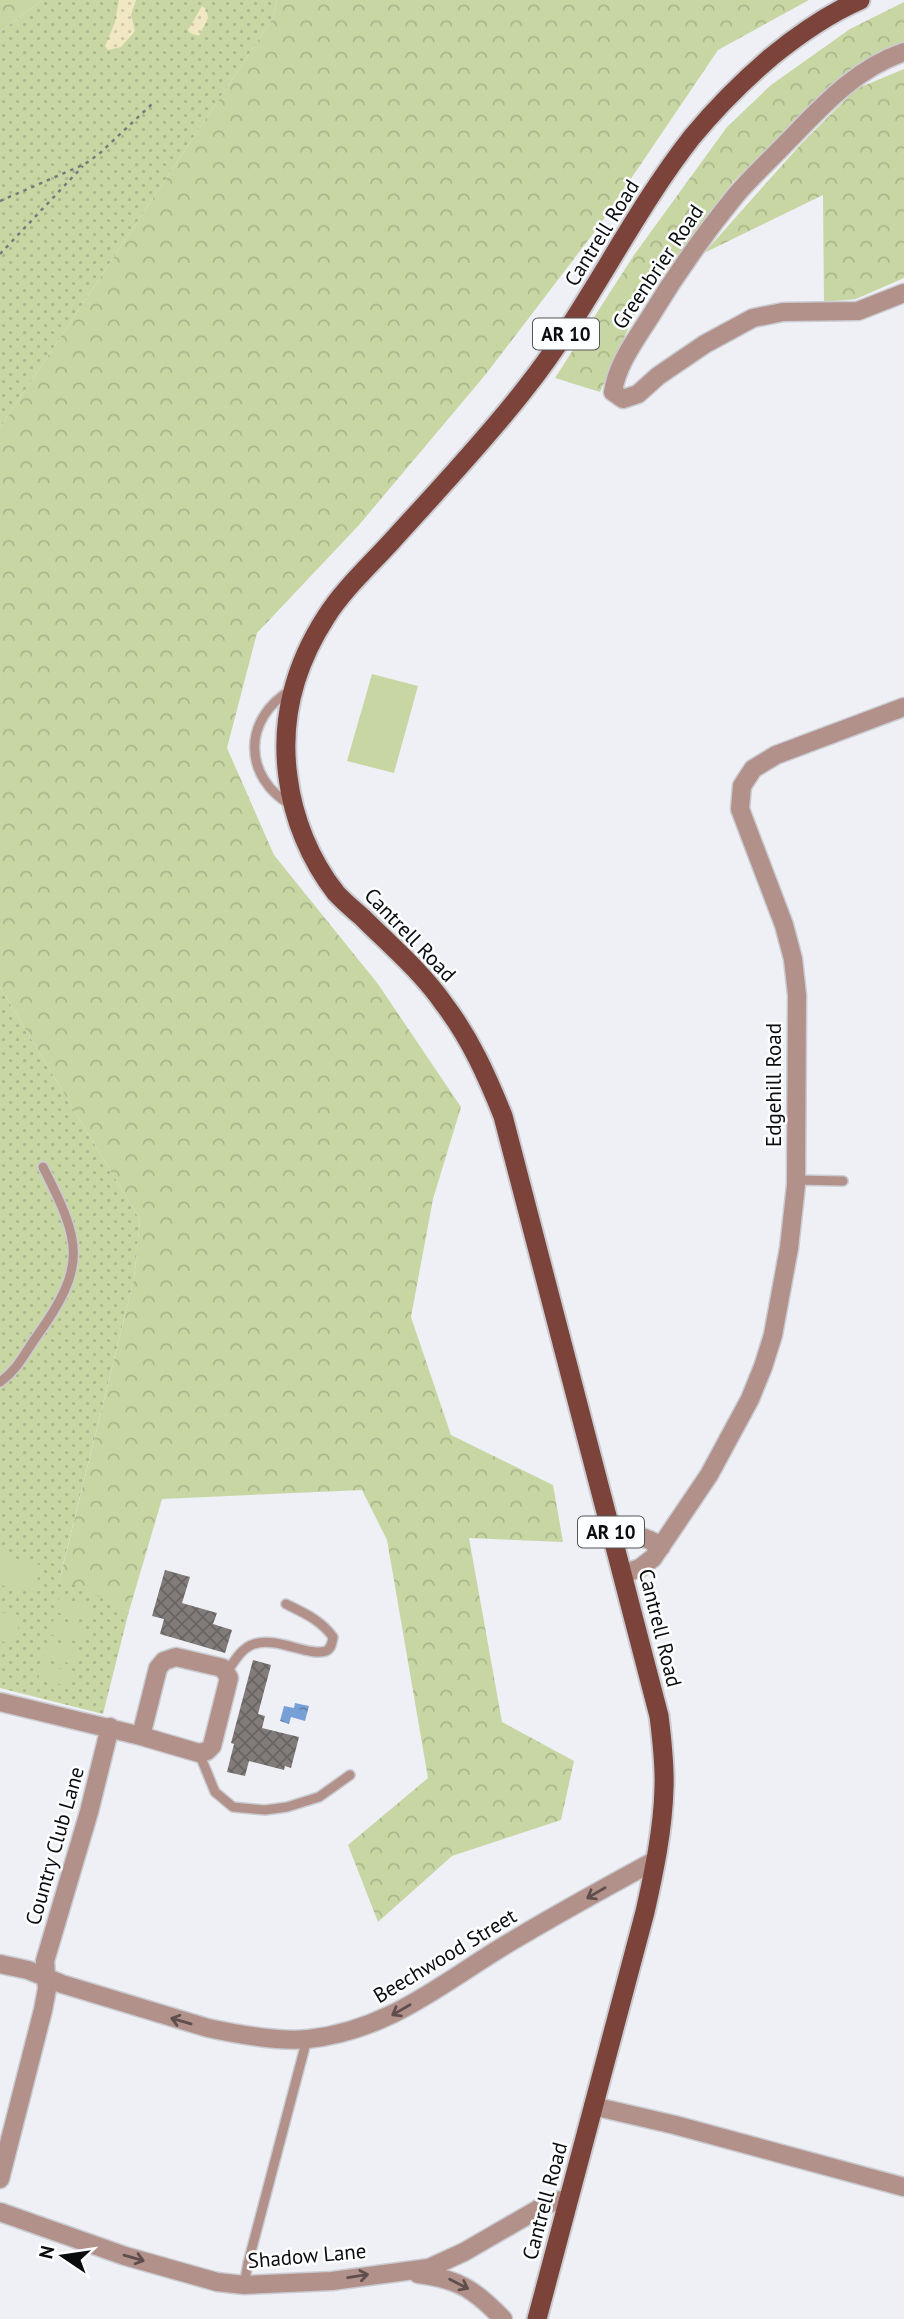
<svg xmlns="http://www.w3.org/2000/svg" width="904" height="2319" viewBox="0 0 904 2319" font-family="'PT Sans',sans-serif">
	<style>
		.green { fill: url(#green-dots) }
		.forest { fill: url(#forest-crowns) }
		.sand { fill: url(#sand-dots) }
		.pitch { fill: #c8d6a3 }
		.water { fill: url(#water-ripples) }
		.building { fill: url(#building-cross-hatch) }
		.lines { fill: none; stroke-linecap: round; stroke-linejoin: round }
		.service-casing { stroke: #caccd1; stroke-width: 12 }
		.minor-casing { stroke: #caccd1; stroke-width: 21 }
		.primary-casing { stroke: #caccd1; stroke-width: 23 }
		.path { stroke: #78797d; stroke-width: 2.5; stroke-dasharray: 3.5 5; stroke-linecap: butt }
		.service { stroke: #b3918b; stroke-width: 9 }
		.minor { stroke: #b3918b; stroke-width: 18 }
		.primary { stroke: #7b4339; stroke-width: 19 }
		.oneway { stroke: #5f4e4c }
		.labels { text-anchor: middle; stroke-width: 5; stroke-linejoin: round; paint-order: stroke }
		.shield { fill: #fdfeff; stroke: #545556; stroke-width: 2 }
		.shield-label { font-size: 19px; font-weight: bold; fill: #0b0c0d }
		.street-label { font-size: 21px; fill: #0b0c0d; stroke: #fdfeff }
	</style>
	<defs>
		<pattern id="green-dots" width="8" height="8" patternUnits="userSpaceOnUse" patternTransform="scale(1.75)"><rect width="8" height="8" fill="#c8d6a3"/><path d="M2 2h.1M6 6h.1" fill="none" stroke="#aab68b" stroke-width="1.8" stroke-linecap="round"/></pattern>
		<pattern id="forest-crowns" width="20" height="18" patternUnits="userSpaceOnUse" patternTransform="scale(1.75)"><rect width="20" height="18" fill="#c8d6a3"/><path d="M2 6a3 3 0 1 1 6 0M12 15a3 3 0 1 1 6 0" fill="none" stroke="#aab68b"/></pattern>
		<pattern id="sand-dots" width="8" height="8" patternUnits="userSpaceOnUse" patternTransform="scale(1.75)"><rect width="8" height="8" fill="#f1e7c2"/><path d="M2 2h.1M6 6h.1" fill="none" stroke="#cdc5a6" stroke-width="1.8" stroke-linecap="round"/></pattern>
		<pattern id="water-ripples" width="26" height="14" patternUnits="userSpaceOnUse" patternTransform="scale(1.75)"><rect width="26" height="14" fill="#77a0d7"/><path d="M2 4q2-2 4 0t4 0M15 11q2-2 4 0t4 0" fill="none" stroke="#6081ad"/></pattern>
		<pattern id="building-cross-hatch" width="8" height="8" patternUnits="userSpaceOnUse" patternTransform="scale(1.75)"><rect width="8" height="8" fill="#817c79"/><path d="M0 0l8 8M0 8l8-8" fill="none" stroke="#686462"/></pattern>
	</defs>
	<rect width="100%" height="100%" fill="#eef0f6"/>
	<path class="green" d="M 42,0 L 277,0 L 273,18 L 0,428 L 0,32 Z
		M 0,987 L 140,1220 L 134,1279 L 60,1577 L 129,1611 L 103,1714 L 0,1688 Z"/>
	<path class="forest" d="M 0,0 L 42,0 L 0,32 Z
		M 277,0 L 809,0 L 718,50 L 599,226 L 486,374 L 359,525 L 257,633 L 227,748 L 274,855 L 378,984 L 461,1107 L 433,1199 L 411,1317 L 451,1435 L 553,1485 L 563,1542 L 469,1538 L 502,1722 L 574,1761 L 561,1820 L 452,1856 L 378,1922 L 348,1845 L 428,1778 L 387,1540 L 362,1490 L 162,1499 L 129,1611 L 60,1578 L 134,1279 L 140,1220 L 0,987 L 0,428 L 273,18 Z
		M 904,2 L 904,46 L 880,52 L 811,107 L 733,182 L 637,309 L 600,392 L 555,378 L 634,255 L 727,127 L 771,85 L 850,29 Z
		M 904,69 L 904,278 L 856,299 L 824,302 L 823,195 L 704,253 L 801,144 L 856,89 Z"/>
	<path class="sand" d="M 119,0 L 136,0 L 131,15 L 135,31 L 121,47 L 108,50 L 105,46 L 115,22 Z
		M 202,6 L 206,9 L 208,18 L 199,36 L 190,33 L 188,30 Z"/>
	<path class="pitch" d="M 372,674 L 418,686 L 394,773 L 347,761 Z
		M 0,1555 L 41,1565 L 34,1593 L 0,1585 Z
		M 59,1598 L 92,1606 L 88,1621 L 55,1612 Z
		M 0,1612 L 21,1617 L 14,1644 L 0,1641 Z
		M 53,1620 L 86,1628 L 82,1643 L 49,1634 Z
		M 47,1642 L 80,1650 L 77,1665 L 44,1657 Z
		M 42,1664 L 75,1673 L 71,1687 L 38,1679 Z"/>
	<path class="water" d="M 295,1703 L 309,1706 L 305,1721 L 291,1717 L 289,1724 L 280,1721 L 284,1706 L 294,1708 Z"/>
	<path class="building" d="M 165,1570 L 190,1577 L 182,1603 L 217,1613 L 213,1624 L 232,1630 L 225,1653 L 160,1634 L 164,1619 L 152,1616 Z
		M 253,1660 L 271,1665 L 258,1714 L 265,1716 L 262,1728 L 299,1737 L 291,1768 L 285,1766 L 284,1770 L 249,1761 L 245,1776 L 227,1772 L 234,1744 L 231,1743 Z"/>
	<g class="lines">
		<g class="service-casing">
			<path id="service" d="M 291,690 C 242,719 243,777 291,805
				M 796,1180 L 843,1181
				M 0,1382 C 18,1369 24,1354 37,1336 C 88,1265 81,1242 43,1167
				M 227,1672 C 234,1662 241,1648 254,1644 C 276,1636 309,1657 326,1651 C 332,1648 332,1642 333,1637 C 321,1620 304,1613 286,1604
				M 199,1753 L 215,1792 L 233,1807 L 265,1810 L 287,1807 L 319,1797 L 350,1775
				M 244,2285 L 248,2263 L 307,2039"/>
		</g>
		<g class="minor-casing">
			<path id="minor" d="M 904,52 C 857,68 824,104 791,138 C 773,157 753,175 736,195 C 704,234 676,274 650,317 C 635,341 617,364 613,392 L 623,399 L 638,394 L 658,376 L 705,344 L 753,318 L 783,312 L 858,311 L 904,293
				M 612,1538 C 631,1533 645,1535 661,1547
				M 623,1574 L 640,1568 L 653,1558 L 709,1475 L 750,1399 L 763,1367 L 773,1335 L 789,1248 L 796,1185 L 797,995 L 793,959 L 784,925 L 740,809 L 742,786 L 753,769 L 776,755 L 904,707
				M 176,1657 L 223,1668 L 229,1678 L 212,1746 L 207,1751 L 199,1753 L 141,1736 L 158,1668 L 164,1661 Z
				M 0,1702 L 141,1736
				M 0,1964 L 28,1970 L 62,1984 L 208,2028 C 236,2034 280,2042 308,2039 C 391,2030 444,1981 512,1941 C 559,1913 608,1886 656,1860
				M 593,2106 L 675,2125 L 904,2187
				M 0,2179 L 43,2010 L 47,1989 L 45,1961 L 89,1812 L 110,1727
				M 0,2212 L 125,2256 L 217,2282 L 244,2285 L 332,2281 L 429,2268 L 464,2252 L 547,2204 L 569,2198
				M 418,2274 C 459,2279 475,2290 503,2319"/>
		</g>
		<g class="primary-casing">
			<path id="primary" d="M 537,2319 L 645,1912 C 654,1872 663,1829 664,1788 C 665,1764 662,1740 659,1716 L 503,1116 C 487,1076 470,1038 444,1004 C 421,971 390,945 362,917 C 353,909 344,902 336,893 C 310,860 293,818 288,777 C 280,720 295,665 326,617 C 343,590 369,566 391,542 C 436,492 483,443 525,389 C 588,310 630,216 692,137 C 716,108 743,81 771,57 C 798,35 828,14 860,0"/>
		</g>
		<path class="path" d="M 0,201 L 85,164 L 99,154 L 152,104
			M 0,254 L 83,166"/>
		<use href="#service" class="service"/>
		<use href="#minor" class="minor"/>
		<use href="#primary" class="primary"/>
	</g>
	<defs><path id="oneway-shaft" d="M-6 0H5M1.5-3L5.5 0L1.5 3" fill="none" stroke-width="1.6" stroke-linecap="round" stroke-linejoin="round" transform="scale(1.75)"/></defs>
	<g class="oneway">
		<use href="#oneway-shaft" transform="translate(596 1893) rotate(150)"/>
		<use href="#oneway-shaft" transform="translate(401 2010) rotate(150)"/>
		<use href="#oneway-shaft" transform="translate(181 2021) rotate(-164)"/>
		<use href="#oneway-shaft" transform="translate(134 2258) rotate(16)"/>
		<use href="#oneway-shaft" transform="translate(358 2276) rotate(-9)"/>
		<use href="#oneway-shaft" transform="translate(459 2284) rotate(27)"/>
	</g>
	<g class="labels">
		<g class="shield">
			<rect x="533" y="318.5" width="66" height="31" rx="5"/>
			<rect x="578" y="1516.5" width="66" height="31" rx="5"/>
		</g>
		<g class="shield-label">
			<text x="566" y="341">AR 10</text>
			<text x="611" y="1539">AR 10</text>
		</g>
		<g class="street-label">
			<text transform="translate(602 233) rotate(-58)" y="7">Cantrell Road</text>
			<text transform="translate(658 267) rotate(-56)" y="7">Greenbrier Road</text>
			<text transform="translate(410 935) rotate(46)" y="7">Cantrell Road</text>
			<text transform="translate(774 1085) rotate(-90)" y="7">Edgehill Road</text>
			<text transform="translate(660 1628) rotate(76)" y="7">Cantrell Road</text>
			<text transform="translate(55 1846) rotate(-74)" y="7">Country Club Lane</text>
			<text transform="translate(445 1956) rotate(-31)" y="7">Beechwood Street</text>
			<text transform="translate(545 2201) rotate(-75)" y="7">Cantrell Road</text>
			<text transform="translate(307 2256) rotate(-5)" y="7">Shadow Lane</text>
		</g>
	</g>
	<g transform="translate(63 2256) rotate(283)" stroke="#fdfeff" stroke-width="5" paint-order="stroke">
	<path d="M0-5L12 26L0 18L-12 26Z" fill="#0b0c0d"/>
	<text y="-10" font-size="19" font-weight="bold" text-anchor="middle" fill="#0b0c0d">N</text>
	</g>
</svg>
